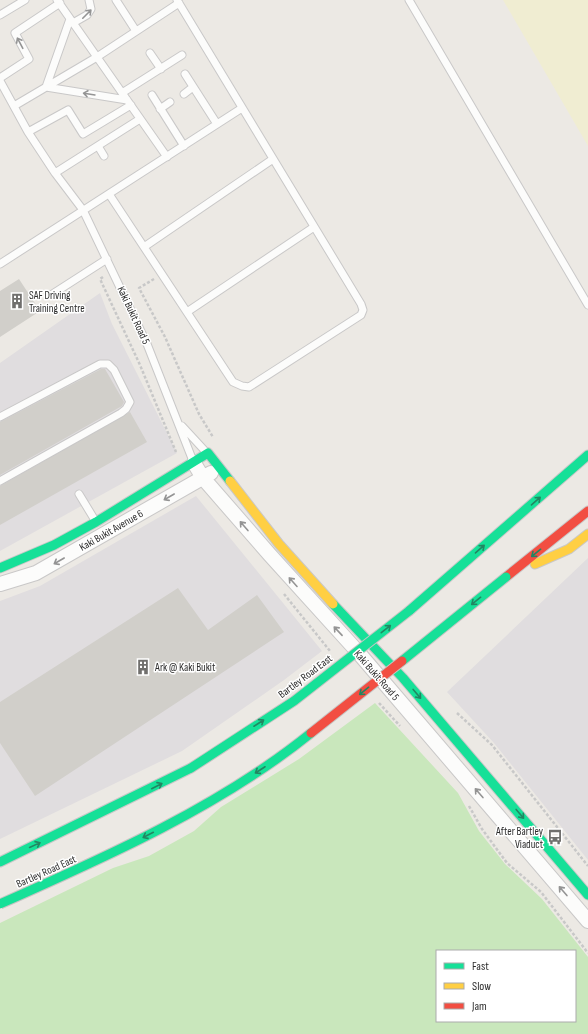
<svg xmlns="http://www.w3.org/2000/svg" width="588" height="1034" viewBox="0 0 588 1034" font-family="'Sofia Sans Condensed',sans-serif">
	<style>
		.industrial { fill: #e0dddf }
		.green { fill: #c9e7bc; fill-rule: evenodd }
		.sand { fill: #f0edd2 }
		.building { fill: #d1cfca }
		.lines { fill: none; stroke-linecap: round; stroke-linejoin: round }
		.lane-casing { stroke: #c9c8c8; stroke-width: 9 }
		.street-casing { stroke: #c9c8c8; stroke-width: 16 }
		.fast-casing { stroke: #c9c8c8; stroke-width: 11 }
		.slow-casing { stroke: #c9c8c8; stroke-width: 11 }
		.jam-casing { stroke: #c9c8c8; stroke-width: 11 }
		.path { stroke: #c8c8c8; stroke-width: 2.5; stroke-dasharray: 3 2; stroke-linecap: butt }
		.lane { stroke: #fcfcfb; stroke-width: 7 }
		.street { stroke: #fcfcfb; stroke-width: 14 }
		.fast { stroke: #16e098; stroke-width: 9 }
		.slow { stroke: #ffcf43; stroke-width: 9 }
		.jam { stroke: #f24e42; stroke-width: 9 }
		.fast-bridge-casing { stroke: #c6c5c3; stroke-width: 11; stroke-linecap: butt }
		.jam-bridge-casing { stroke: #c6c5c3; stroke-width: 11; stroke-linecap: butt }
		.fast-bridge { stroke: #16e098; stroke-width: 9 }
		.jam-bridge { stroke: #f24e42; stroke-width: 9 }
		.oneway { stroke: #949494 }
		.oneway2 { stroke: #228662 }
		.labels { text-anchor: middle; stroke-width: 3; stroke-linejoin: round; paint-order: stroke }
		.poi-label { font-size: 11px; fill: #2d2d2d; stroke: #fff; text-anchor: start }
		.street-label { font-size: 11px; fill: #2d2d2d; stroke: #fff }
	</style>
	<rect width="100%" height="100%" fill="#ece9e4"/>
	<path class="industrial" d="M 100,293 L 112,324 L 177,453 L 0,551 L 0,363 Z
		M 196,496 L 322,651 L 284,680 L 182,751 L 0,839 L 0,601 L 40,586 Z
		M 588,558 L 588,860 L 494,743 L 447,692 Z"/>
	<path class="green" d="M 375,703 L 458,793 L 479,831 L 505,864 L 542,899 L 588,957 L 588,1034 L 0,1034 L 0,923 L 113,868 L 149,856 L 194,831 L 221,807 L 299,759 ZM 437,951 L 575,951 L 575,1021 L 437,1021 Z"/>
	<path class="sand" d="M 503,0 L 588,0 L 588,146 Z"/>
	<path class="building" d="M 19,279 L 40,311 L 0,337 L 0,291 Z
		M 101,369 L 105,369 L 124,402 L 122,406 L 0,475 L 0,422 Z
		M 130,412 L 147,442 L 0,525 L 0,486 Z
		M 178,588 L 208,630 L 257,595 L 284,632 L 35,796 L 0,743 L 0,702 Z"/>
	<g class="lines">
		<g class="lane-casing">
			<path id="lane" d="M 57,0 L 167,157
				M 116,0 L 136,31
				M 409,0 L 588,305
				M 0,15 L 25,0
				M 73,23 L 87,15 L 91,9 L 89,0
				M 150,53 L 161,69
				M 185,74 L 217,124
				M 0,78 L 29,59 L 15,33 L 60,3
				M 0,81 L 28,132 L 55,173 L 83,210 L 147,344 L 193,461
				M 46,87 L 127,100
				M 46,87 L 70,19
				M 122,93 L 182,55
				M 184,94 L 193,87
				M 152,95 L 184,146
				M 14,106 L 97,57 L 179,3
				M 160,109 L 170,102
				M 28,132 L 68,110 L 83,134 L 131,105
				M 98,146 L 104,156
				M 55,173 L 140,119
				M 109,194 L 233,382 L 242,386 L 249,387 L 361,315 L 363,310 L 361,304 L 177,0
				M 144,247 L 273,159
				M 0,264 L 242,108
				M 51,295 L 107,259
				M 187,312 L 314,227
				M 0,417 L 100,364 L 108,364 L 114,370 L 130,402 L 126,409 L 121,413 L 0,481
				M 182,426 L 206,452
				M 79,494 L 96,522"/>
		</g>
		<g class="street-casing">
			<path id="street" d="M 194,463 L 203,478 L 270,555 L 357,651 L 588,921
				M 0,584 L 36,573 L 211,473"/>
		</g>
		<g class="fast-casing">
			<path id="fast" d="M 0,568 L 54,545 L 96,522 L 208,453 L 230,481
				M 333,604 L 403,678 L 588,895
				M 409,611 L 588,455
				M 0,862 L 191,768"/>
		</g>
		<g class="slow-casing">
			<path id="slow" d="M 230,481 L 279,544 L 333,604
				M 535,564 L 569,549 L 588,534"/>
		</g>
		<g class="jam-casing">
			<path id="jam" d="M 506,577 L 588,511"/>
		</g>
		<path class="path" d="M 103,277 L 100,279 L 140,365 L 176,452
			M 154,279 L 139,288 L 165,337 L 199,414 L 213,437
			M 284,594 L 330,651
			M 379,703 L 400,726
			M 457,713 L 492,745 L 588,866
			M 469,806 L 482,829 L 507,863 L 541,892 L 588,953"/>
		<use href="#lane" class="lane"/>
		<use href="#street" class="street"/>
		<use href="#fast" class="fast"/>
		<use href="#slow" class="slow"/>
		<use href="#jam" class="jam"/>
		<g class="fast-bridge-casing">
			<path id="fast-bridge" d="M 402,661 L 506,577
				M 191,768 L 294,701 L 409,611
				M 0,904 C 106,857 221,806 311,733"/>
		</g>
		<g class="jam-bridge-casing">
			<path id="jam-bridge" d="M 311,733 L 402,661"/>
		</g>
		<use href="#fast-bridge" class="fast-bridge"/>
		<use href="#jam-bridge" class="jam-bridge"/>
	</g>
	<defs><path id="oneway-shaft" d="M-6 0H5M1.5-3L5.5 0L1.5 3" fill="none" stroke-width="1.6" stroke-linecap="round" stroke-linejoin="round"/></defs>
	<g class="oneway">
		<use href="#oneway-shaft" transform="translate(87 14) rotate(-45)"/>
		<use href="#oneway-shaft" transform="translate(20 43) rotate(-118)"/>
		<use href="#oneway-shaft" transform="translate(89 94) rotate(-171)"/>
		<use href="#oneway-shaft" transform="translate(169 497) rotate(150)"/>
		<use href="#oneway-shaft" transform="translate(244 526) rotate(-131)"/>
		<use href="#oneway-shaft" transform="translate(59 561) rotate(150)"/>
		<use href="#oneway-shaft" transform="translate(293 582) rotate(-132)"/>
		<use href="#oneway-shaft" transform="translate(338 631) rotate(-133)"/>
		<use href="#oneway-shaft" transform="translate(479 793) rotate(-131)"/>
		<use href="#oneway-shaft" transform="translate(563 891) rotate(-131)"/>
	</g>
	<g class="oneway2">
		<use href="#oneway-shaft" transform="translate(536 501) rotate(-41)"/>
		<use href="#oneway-shaft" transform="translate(480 549) rotate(-41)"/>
		<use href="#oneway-shaft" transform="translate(536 553) rotate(141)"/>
		<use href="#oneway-shaft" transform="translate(476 601) rotate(141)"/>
		<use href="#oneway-shaft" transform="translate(386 629) rotate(-38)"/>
		<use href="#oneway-shaft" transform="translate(364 691) rotate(141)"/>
		<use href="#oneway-shaft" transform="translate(417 694) rotate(50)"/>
		<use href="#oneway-shaft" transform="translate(259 723) rotate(-33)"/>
		<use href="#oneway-shaft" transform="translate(260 770) rotate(147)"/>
		<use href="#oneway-shaft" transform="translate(157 786) rotate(-27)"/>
		<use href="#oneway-shaft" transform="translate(520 814) rotate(50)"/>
		<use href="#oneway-shaft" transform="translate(148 835) rotate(153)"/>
		<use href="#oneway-shaft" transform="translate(35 845) rotate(-25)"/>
	</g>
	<defs>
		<g id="building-bare" transform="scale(1.2)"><path d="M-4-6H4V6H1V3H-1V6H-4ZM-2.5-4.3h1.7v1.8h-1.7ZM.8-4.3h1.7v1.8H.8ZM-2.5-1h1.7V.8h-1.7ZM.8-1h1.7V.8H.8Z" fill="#706f6d" stroke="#fff" stroke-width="2.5" paint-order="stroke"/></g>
		<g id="bus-bare" transform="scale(1.2)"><path d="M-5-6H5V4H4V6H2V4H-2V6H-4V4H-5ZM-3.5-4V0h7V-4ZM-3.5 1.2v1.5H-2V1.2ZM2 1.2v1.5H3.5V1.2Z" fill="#706f6d" stroke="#fff" stroke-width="2.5" paint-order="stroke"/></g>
	</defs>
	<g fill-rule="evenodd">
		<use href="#building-bare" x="17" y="301"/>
		<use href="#building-bare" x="143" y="667"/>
		<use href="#bus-bare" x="555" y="837"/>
	</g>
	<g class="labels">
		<g class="poi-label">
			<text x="29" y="299">SAF Driving<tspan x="29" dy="13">Training Centre</tspan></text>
			<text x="155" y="671">Ark @ Kaki Bukit</text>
			<text x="543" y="835" text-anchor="end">After Bartley<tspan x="543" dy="13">Viaduct</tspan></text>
		</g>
		<g class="street-label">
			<text transform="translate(134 315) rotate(65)" y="4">Kaki Bukit Road 5</text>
			<text transform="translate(111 530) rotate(-30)" y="4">Kaki Bukit Avenue 6</text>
			<text transform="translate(377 675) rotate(49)" y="4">Kaki Bukit Road 5</text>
			<text transform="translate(305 676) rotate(-37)" y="4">Bartley Road East</text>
			<text transform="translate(46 871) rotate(-24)" y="4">Bartley Road East</text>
		</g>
	</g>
	<rect x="436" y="950" width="140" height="72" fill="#ffffff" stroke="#ababab"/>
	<rect x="444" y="963" width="20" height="6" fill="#16e098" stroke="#ababab"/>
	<text x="472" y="970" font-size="12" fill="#2d2d2d">Fast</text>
	<rect x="444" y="983" width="20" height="6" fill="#ffcf43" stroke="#ababab"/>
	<text x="472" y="990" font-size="12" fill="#2d2d2d">Slow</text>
	<rect x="444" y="1003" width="20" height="6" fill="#f24e42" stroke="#ababab"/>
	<text x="472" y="1010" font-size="12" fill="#2d2d2d">Jam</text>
</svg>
